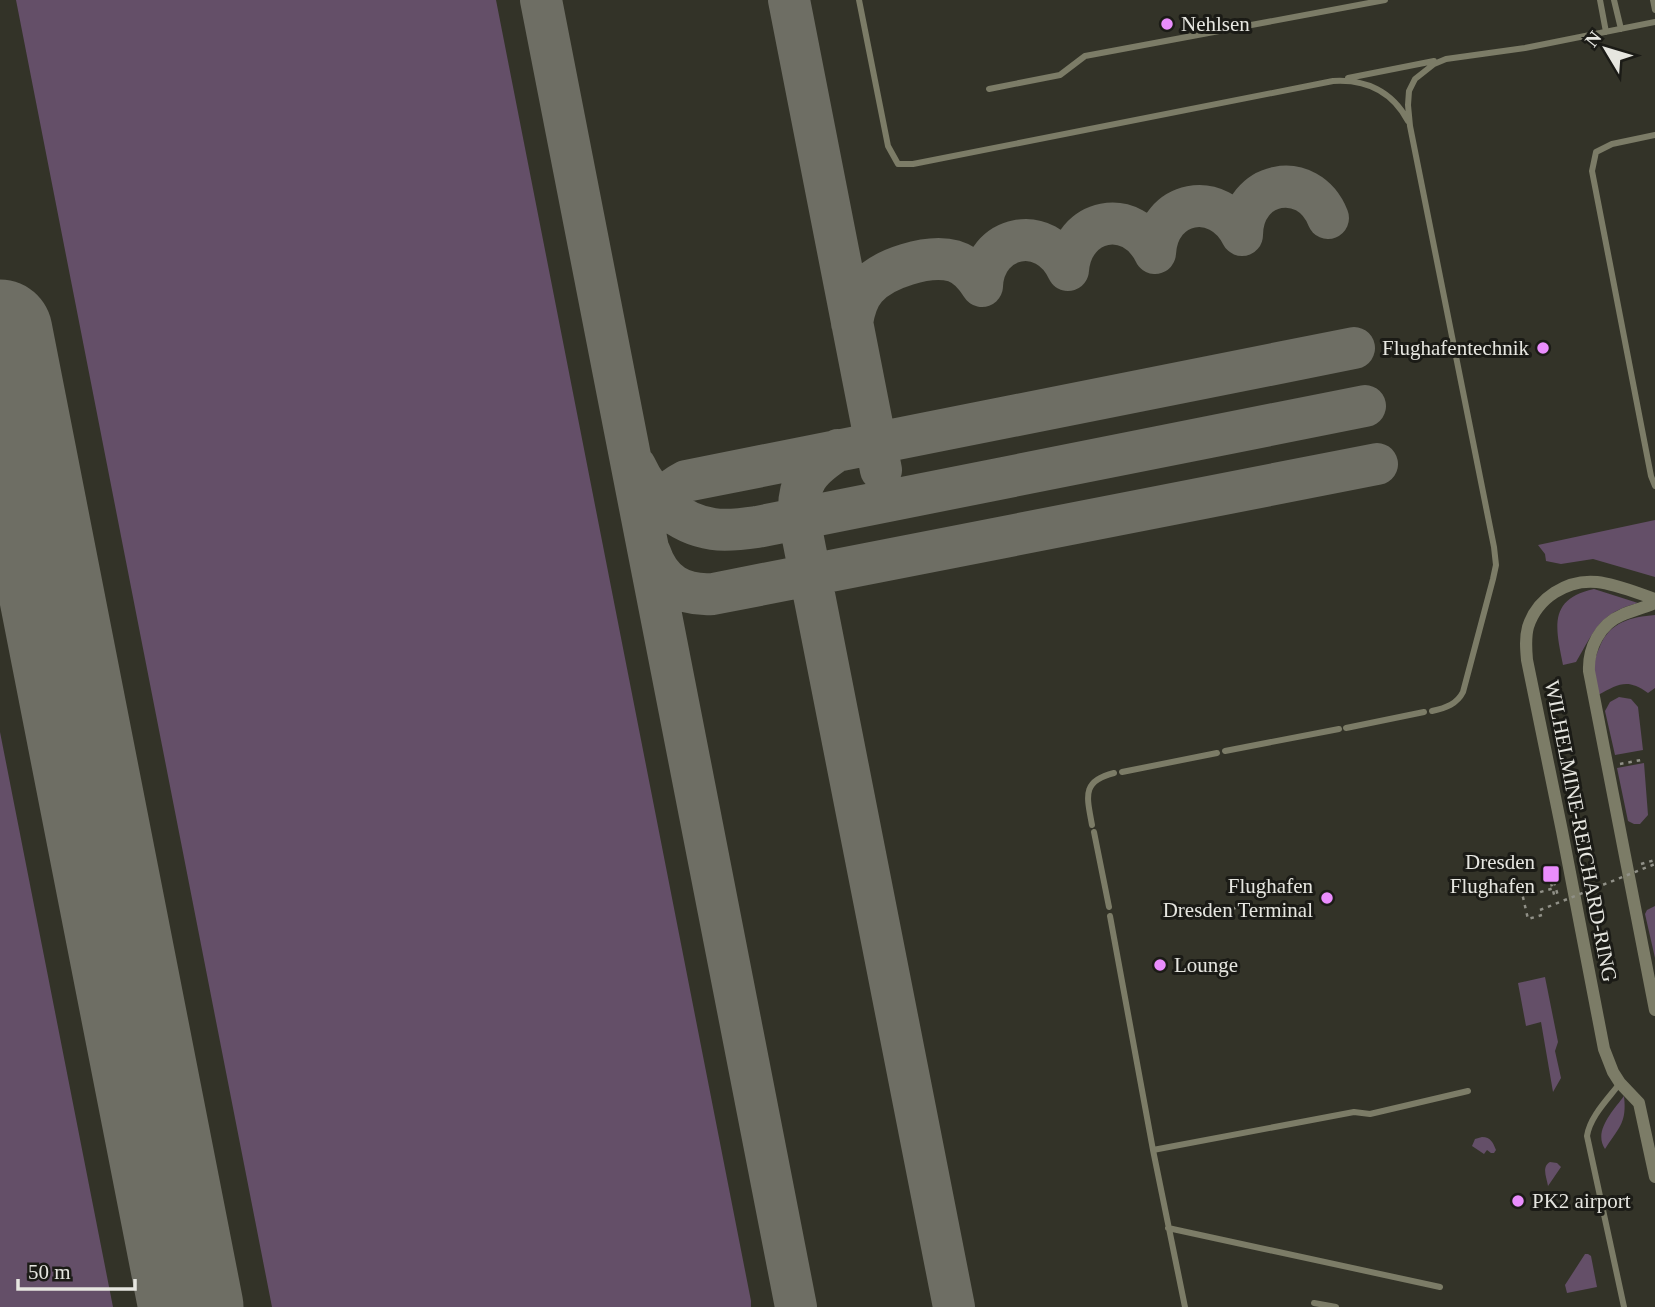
<svg xmlns="http://www.w3.org/2000/svg" width="1655" height="1307" viewBox="0 0 1655 1307" font-family="'Times New Roman',serif">
	<style>
		.green { fill: #644f68 }
		.lines { fill: none; stroke-linecap: round; stroke-linejoin: round }
		.taxiway { stroke: #6e6e64; stroke-width: 42 }
		.runway { stroke: #6e6e64; stroke-width: 105 }
		.path { stroke: #909087; stroke-width: 2.5; stroke-dasharray: 3.5 5; stroke-linecap: butt }
		.lane { stroke: #7c7c67; stroke-width: 6 }
		.street { stroke: #7c7c67; stroke-width: 12 }
		.path-bridge { stroke: #909087; stroke-width: 2.5; stroke-dasharray: 3.5 5; stroke-linecap: butt }
		.poi-dot { fill: #ea8dfd; stroke: #1b1b16; stroke-width: 2.5 }
		.labels { text-anchor: middle; stroke-width: 6; stroke-linejoin: round; paint-order: stroke }
		.poi-label { font-size: 21px; fill: #e6e6e0; stroke: #1b1b16; text-anchor: start }
		.street-label { font-size: 21px; fill: #e6e6e0; stroke: #1b1b16 }
	</style>
	<rect width="100%" height="100%" fill="#333328"/>
	<path class="green" d="M 16,0 L 496,0 L 751,1301 L 751,1307 L 272,1307 Z
		M 1655,520 L 1655,577 L 1593,559 L 1561,564 L 1546,561 L 1545,554 L 1538,545 Z
		M 1594,589 L 1638,603 C 1599,613 1595,630 1576,662 L 1563,665 C 1556,629 1547,599 1594,589 Z
		M 1655,615 L 1655,688 L 1648,693 C 1627,678 1619,684 1598,695 C 1597,686 1594,677 1594,668 C 1594,660 1597,653 1600,646 C 1610,622 1631,617 1655,615 Z
		M 1619,697 L 1631,699 L 1638,707 L 1643,750 L 1615,755 L 1605,711 L 1610,702 Z
		M 0,732 L 113,1307 L 0,1307 Z
		M 1644,763 L 1648,815 L 1640,824 L 1634,824 L 1628,821 L 1617,768 Z
		M 1655,906 L 1655,958 L 1645,914 L 1647,910 Z
		M 1545,977 L 1558,1042 L 1555,1051 L 1561,1078 L 1553,1092 L 1541,1022 L 1526,1026 L 1518,983 Z
		M 1624,1096 C 1627,1123 1619,1127 1605,1149 C 1593,1131 1613,1111 1624,1096 Z
		M 1482,1137 C 1491,1137 1493,1143 1496,1150 L 1494,1153 L 1491,1153 L 1487,1150 L 1484,1154 L 1472,1146 L 1475,1139 Z
		M 1550,1162 L 1557,1163 L 1561,1167 L 1548,1186 C 1547,1178 1541,1167 1550,1162 Z
		M 1585,1254 L 1588,1254 L 1591,1256 L 1597,1287 L 1567,1293 L 1565,1285 Z"/>
	<g class="lines">
		<path class="taxiway" d="M 541,0 L 796,1307
			M 789,0 L 881,470
			M 1242,235 C 1242,181 1308,168 1328,218
			M 1155,253 C 1158,200 1219,189 1242,235
			M 1068,270 C 1072,218 1132,206 1155,253
			M 982,286 C 984,235 1046,222 1068,270
			M 852,323 C 854,310 857,298 866,288 C 883,268 929,254 954,261 C 967,265 975,275 982,286
			M 838,450 C 809,469 797,481 799,518 L 954,1307
			M 635,466 C 649,497 678,524 713,529 C 727,531 743,529 757,527 L 1365,406
			M 648,524 C 655,504 667,491 686,481 L 1354,348
			M 650,553 C 660,583 682,596 713,594 L 1377,464"/>
		<path class="runway" d="M 0,332 L 191,1307"/>
		<path class="path" d="M 1620,764 L 1641,760
			M 1641,864 L 1655,860
			M 1554,882 L 1558,896
			M 1551,883 L 1555,898
			M 1226,912 L 1240,906
			M 1263,914 L 1275,906
			M 1542,915 L 1528,919 L 1522,893 L 1537,893 L 1554,888"/>
		<path class="lane" d="M 859,0 L 888,146 L 898,164 L 913,164 L 1333,81 C 1365,79 1392,91 1408,121
			M 1600,0 L 1606,32
			M 1614,0 L 1621,29
			M 1653,0 L 1655,10
			M 1348,78 L 1434,61
			M 989,89 L 1060,75 L 1085,56 L 1385,0
			M 1655,135 L 1612,144 L 1596,152 L 1592,171 L 1651,476 L 1655,486
			M 1432,711 C 1446,708 1457,704 1463,692 L 1493,579 L 1496,565 L 1494,547 L 1410,126 L 1408,105 L 1409,91 L 1415,79 L 1434,64 L 1446,59 L 1525,48 L 1655,22
			M 1346,728 L 1424,712
			M 1225,751 L 1339,729
			M 1122,772 L 1217,753
			M 1092,825 C 1087,797 1081,781 1114,773
			M 1094,832 L 1109,907
			M 1110,916 L 1153,1150 L 1185,1307
			M 1620,1083 C 1609,1098 1590,1116 1587,1136 L 1624,1307
			M 1153,1150 L 1354,1112 L 1370,1114 L 1468,1091
			M 1168,1228 L 1440,1287
			M 1314,1303 L 1336,1307"/>
		<path class="street" d="M 1655,599 C 1637,593 1616,584 1597,582 C 1567,579 1537,598 1528,627 C 1525,638 1526,649 1527,660 L 1562,831 L 1604,1049 L 1613,1072 L 1620,1083 L 1639,1103 L 1655,1177
			M 1655,603 C 1644,608 1633,610 1622,615 C 1600,624 1588,648 1589,671 L 1655,1010"/>
		<path class="path-bridge" d="M 1540,910 L 1655,864"/>
	</g>
	<g class="poi-dot">
		<circle cx="1167" cy="24" r="7"/>
		<circle cx="1543" cy="348" r="7"/>
		<rect x="1542" y="865" width="18" height="18" rx="3.5"/>
		<circle cx="1327" cy="898" r="7"/>
		<circle cx="1160" cy="965" r="7"/>
		<circle cx="1518" cy="1201" r="7"/>
	</g>
	<g class="labels">
		<g class="poi-label">
			<text x="1181" y="31">Nehlsen</text>
			<text x="1529" y="355" text-anchor="end">Flughafentechnik</text>
			<text x="1535" y="869" text-anchor="end">Dresden<tspan x="1535" dy="24">Flughafen</tspan></text>
			<text x="1313" y="893" text-anchor="end">Flughafen<tspan x="1313" dy="24">Dresden Terminal</tspan></text>
			<text x="1174" y="972">Lounge</text>
			<text x="1532" y="1208">PK2 airport</text>
		</g>
		<g class="street-label">
			<text transform="translate(1581 831) rotate(79)" y="7">WILHELMINE-REICHARD-RING</text>
		</g>
	</g>
	<g transform="translate(1606 49) rotate(308)" stroke="#1b1b16" stroke-width="5" paint-order="stroke">
	<path d="M0-5L12 26L0 18L-12 26Z" fill="#e6e6e0"/>
	<text y="-10" font-size="19" font-weight="bold" text-anchor="middle" fill="#e6e6e0">N</text>
	</g>
	<path d="M18 1279v10h117v-10" fill="none" stroke="#e6e6e0" stroke-width="3.5"/>
	<text x="28" y="1279" font-size="21" fill="#e6e6e0" stroke="#1b1b16" stroke-width="5" paint-order="stroke">50 m</text>
</svg>
